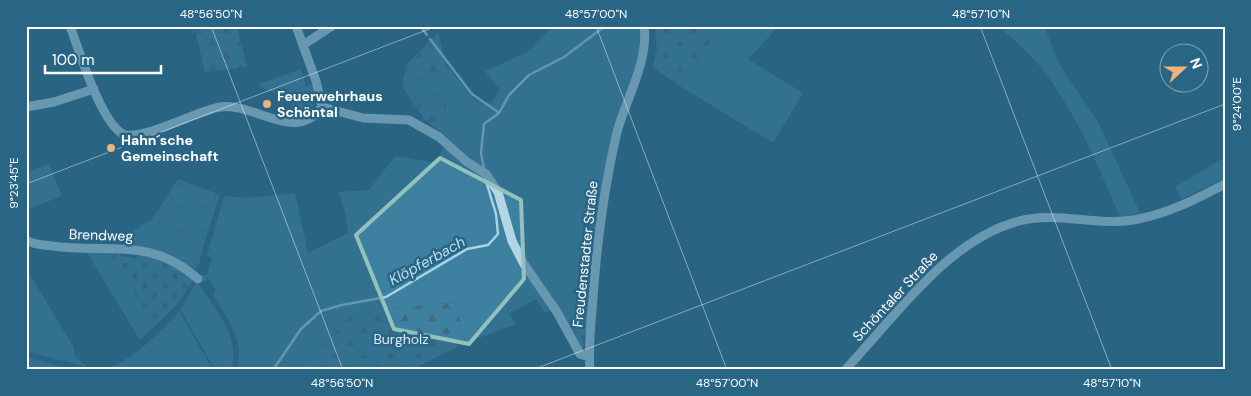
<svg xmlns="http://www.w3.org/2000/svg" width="1251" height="396" viewBox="0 0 1251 396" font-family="'DM Sans',sans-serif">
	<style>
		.green { fill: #3e80a0 }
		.forest { fill: url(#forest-firs) }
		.cemetery { fill: url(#cemetery-stones) }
		.park { fill: url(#park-crowns) }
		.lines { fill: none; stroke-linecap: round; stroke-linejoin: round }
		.stream { stroke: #a8d3e7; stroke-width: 2.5 }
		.minor { stroke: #b3d6e7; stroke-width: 9 }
		.marked { fill: none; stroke: #93c1be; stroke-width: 4; stroke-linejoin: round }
		.ticks { fill: none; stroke: #fff; stroke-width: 1; stroke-opacity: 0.45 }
		.poi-dot { fill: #eeb37a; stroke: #296584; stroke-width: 2 }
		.labels { text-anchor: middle; stroke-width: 5; stroke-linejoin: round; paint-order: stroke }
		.poi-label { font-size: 14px; font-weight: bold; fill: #fff; stroke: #296584; text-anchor: start }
		.street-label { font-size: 14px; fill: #fff; stroke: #296584 }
		.park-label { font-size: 14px; fill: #d6ebf6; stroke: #296584 }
		.water-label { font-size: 15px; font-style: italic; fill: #bfdfee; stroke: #296584 }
		.neatline { fill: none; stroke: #fff; stroke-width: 2 }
		.ticks-label { font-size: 12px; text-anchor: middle; fill: #fff }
	</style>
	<defs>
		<pattern id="forest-firs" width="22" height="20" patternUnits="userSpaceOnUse" patternTransform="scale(1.25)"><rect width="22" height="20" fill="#3e80a0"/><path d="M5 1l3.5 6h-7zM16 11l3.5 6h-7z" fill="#44697a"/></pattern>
		<pattern id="cemetery-stones" width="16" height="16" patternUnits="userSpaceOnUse" patternTransform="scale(1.25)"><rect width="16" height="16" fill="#3e80a0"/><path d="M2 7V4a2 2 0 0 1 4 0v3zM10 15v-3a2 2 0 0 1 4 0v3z" fill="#44697a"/></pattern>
		<pattern id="park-crowns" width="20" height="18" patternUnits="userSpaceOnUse" patternTransform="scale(1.25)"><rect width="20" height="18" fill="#3e80a0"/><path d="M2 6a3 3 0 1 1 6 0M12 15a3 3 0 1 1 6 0" fill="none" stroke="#44697a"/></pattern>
	</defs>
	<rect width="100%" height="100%" fill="#296584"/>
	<path class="green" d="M 552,26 L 639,26 C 647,57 622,99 615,130 C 599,197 590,265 587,335 L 582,335 L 584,349 L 581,349 L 558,309 L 545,313 L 536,299 L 509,314 L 516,324 L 465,343 L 455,302 L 353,313 L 302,370 L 237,370 C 245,340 228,319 213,296 L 215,289 L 208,278 L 204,282 L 200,275 L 207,275 L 212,258 L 207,256 L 224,196 L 248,198 L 295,193 L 308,253 L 348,233 L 345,212 L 338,192 L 369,190 L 395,156 L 436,163 L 448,139 L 436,129 L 446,109 L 443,93 L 411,100 L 402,86 L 435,75 L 446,65 L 475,100 L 491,103 L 500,90 L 485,71 L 528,52 Z
		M 721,26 L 779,26 L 748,59 L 803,93 L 773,143 L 680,86 Z
		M 999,26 L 1044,26 L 1059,64 L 1098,122 L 1140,213 L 1120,217 C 1097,164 1075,109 1038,64 C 1027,51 1012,39 999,26 Z
		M 301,69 L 306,86 L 312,84 L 315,97 L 313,107 L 299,113 L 286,98 L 260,87 L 259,84 Z
		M 1225,157 L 1225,178 L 1182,199 L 1175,187 Z
		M 49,164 L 62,196 L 26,210 L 26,173 Z
		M 152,219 L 204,243 L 199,264 L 195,269 L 175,257 L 143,248 L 122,246 L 134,231 Z
		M 86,251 L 119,252 L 111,256 L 155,326 L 140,340 Z
		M 26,268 L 74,348 L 74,355 L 87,367 L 26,351 Z
		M 197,282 C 216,310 240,335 232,370 L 215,370 L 180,309 Z
		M 179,311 L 213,370 L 104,370 C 133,360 159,334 179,311 Z
		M 26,357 L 75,370 L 26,370 Z"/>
	<path class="forest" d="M 194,26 L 237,26 L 247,67 L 205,72 Z
		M 655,26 L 721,26 L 680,86 L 652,67 L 657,51 Z
		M 438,33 L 446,65 L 435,75 L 402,86 L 407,64 Z
		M 443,93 C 452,105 442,117 436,129 L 424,119 L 411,100 Z
		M 455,302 L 465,343 L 411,370 L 302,370 L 353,313 Z"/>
	<path class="cemetery" d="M 119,252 L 120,256 L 136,258 L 141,253 L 167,260 L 194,279 L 178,303 L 155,326 L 110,256 Z"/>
	<path class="park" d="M 178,179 L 220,195 L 204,243 L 152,219 Z"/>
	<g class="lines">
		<path class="stream" d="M 420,26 L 427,35
			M 430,39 L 472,94 L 498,112
			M 484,169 L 481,153 L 484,124 L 499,113 L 509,95 L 529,75 L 564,57 L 605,26
			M 273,370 L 301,329 L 321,311 L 342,305 L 386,297 L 467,249 L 488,245 L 498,234 L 496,214 L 486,181"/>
		<path class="minor" d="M 70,26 C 79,50 101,123 123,134 C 140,142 199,110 220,107 C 255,102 295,144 322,107
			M 296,26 L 316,81 L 322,107
			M 303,45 L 332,26
			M 26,107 L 54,102 L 94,89
			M 322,107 L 363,118 L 409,120 L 439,137 L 467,162 L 486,174 L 498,192 L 512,241 L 524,264 L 557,312 L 580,354 L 589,357
			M 26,240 C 34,245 43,245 52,246 C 108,254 151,236 198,279
			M 590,370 C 588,346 591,322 593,298 C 597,241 604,187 617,132 C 626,99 649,61 644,26
			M 845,370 C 894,318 948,239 1019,221 C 1057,211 1095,226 1133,220 C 1166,215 1196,199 1225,184"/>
	</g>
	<path d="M0 0H1251V396H0ZM 440,158 L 521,200 L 524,279 L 469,344 L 394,329 L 356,235 Z" fill="#296584" fill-opacity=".55" fill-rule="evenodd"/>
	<path class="marked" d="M 440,158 L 521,200 L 524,279 L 469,344 L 394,329 L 356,235 Z"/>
	<path class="ticks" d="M 211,26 L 343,370M 596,26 L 727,370M 980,26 L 1112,370M 26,184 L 437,26M 532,370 L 1225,104"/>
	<g class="poi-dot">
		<circle cx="267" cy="104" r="5"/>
		<circle cx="111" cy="148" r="5"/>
	</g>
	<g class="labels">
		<g class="poi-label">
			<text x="277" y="101">Feuerwehrhaus<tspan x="277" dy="16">Schöntal</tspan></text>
			<text x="121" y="145">Hahn´sche<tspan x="121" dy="16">Gemeinschaft</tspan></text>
		</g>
		<g class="street-label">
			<text transform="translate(101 235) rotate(2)" y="5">Brendweg</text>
			<text transform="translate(585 254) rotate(-84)" y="5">Freudenstadter Straße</text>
			<text transform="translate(895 296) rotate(-47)" y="5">Schöntaler Straße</text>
		</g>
		<g class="park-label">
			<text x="401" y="344">Burgholz</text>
		</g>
		<g class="water-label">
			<text transform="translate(427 261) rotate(-29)" y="5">Klöpferbach</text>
		</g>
	</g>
	<rect width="1251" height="396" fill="none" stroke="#296584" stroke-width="55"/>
	<g transform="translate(1184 68) rotate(69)"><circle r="24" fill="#296584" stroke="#7fa3b5"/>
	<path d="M0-4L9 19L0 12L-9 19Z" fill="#eeb37a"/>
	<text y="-8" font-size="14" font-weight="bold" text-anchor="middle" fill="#ffffff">N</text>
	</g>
	<path d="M45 65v8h116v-8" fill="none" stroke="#ffffff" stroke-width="2.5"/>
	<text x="52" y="65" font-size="15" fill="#ffffff" stroke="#296584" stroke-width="4" paint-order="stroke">100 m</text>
	<rect x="28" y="28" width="1196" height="340" class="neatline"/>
	<g class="ticks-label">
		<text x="211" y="18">48°56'50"N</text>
		<text x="596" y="18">48°57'00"N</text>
		<text x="981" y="18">48°57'10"N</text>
		<text transform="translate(1237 104) rotate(-90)" y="4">9°24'00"E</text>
		<text transform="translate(14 183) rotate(-90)" y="4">9°23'45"E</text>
		<text x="342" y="387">48°56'50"N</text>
		<text x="727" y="387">48°57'00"N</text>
		<text x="1112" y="387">48°57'10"N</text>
	</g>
</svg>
